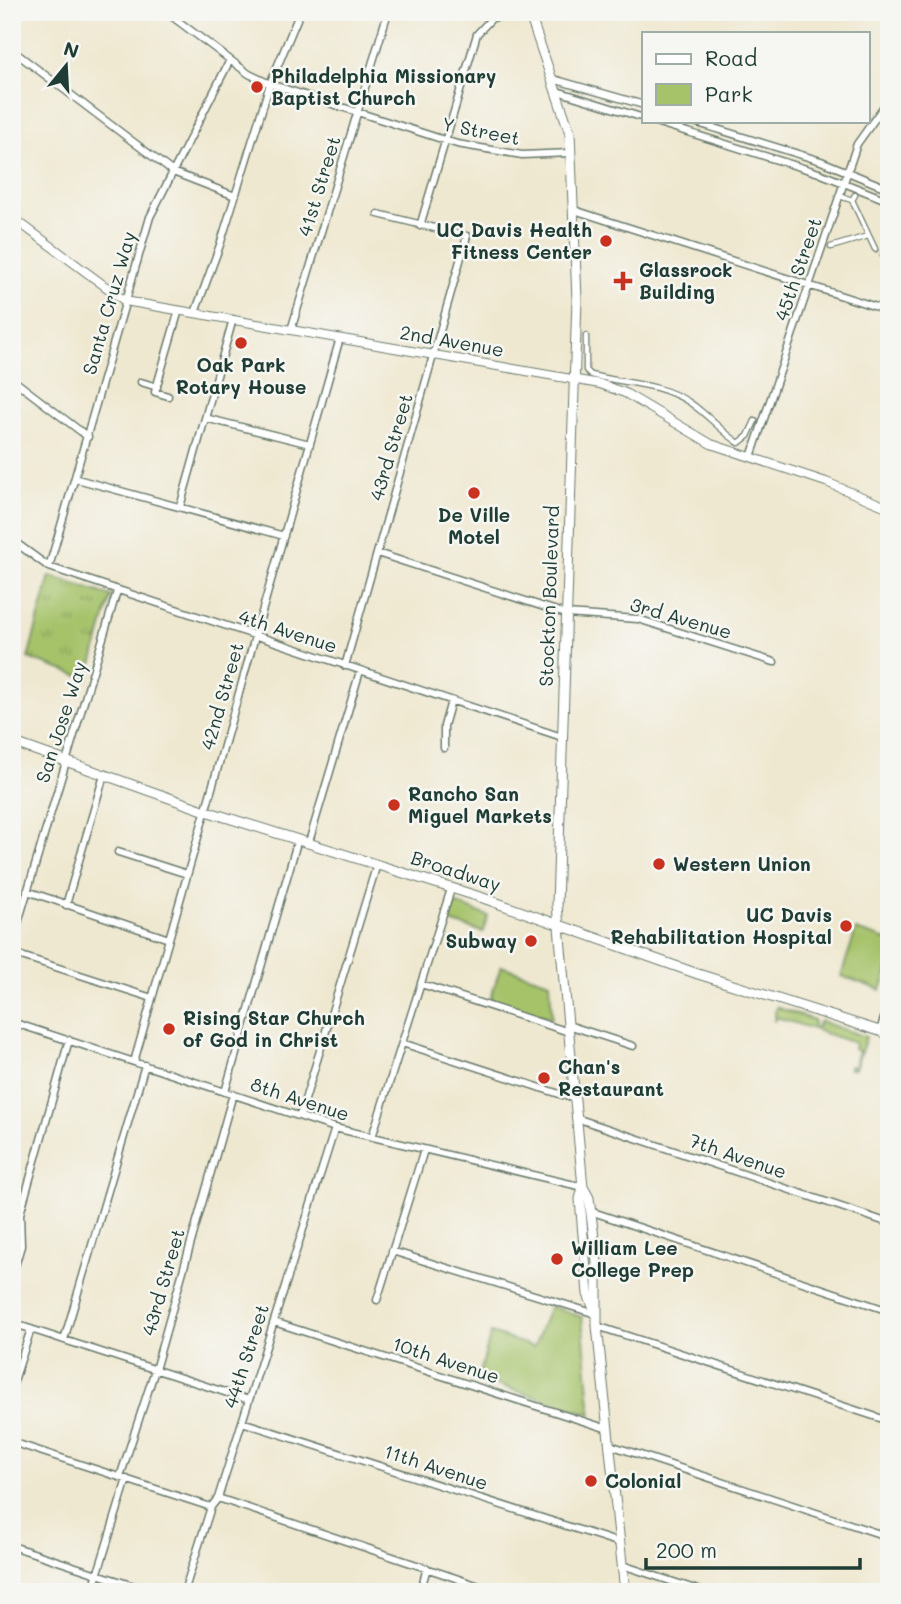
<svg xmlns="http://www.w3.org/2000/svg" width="901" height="1604" viewBox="0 0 901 1604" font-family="Mali,sans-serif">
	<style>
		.green { fill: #a6c36a; stroke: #62804f; stroke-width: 2 }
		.park { fill: url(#park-tufts); stroke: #62804f; stroke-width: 2 }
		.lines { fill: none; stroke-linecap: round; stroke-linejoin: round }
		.pedestrian-tunnel { stroke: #c5c6b1; stroke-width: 4.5; stroke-dasharray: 4.5 2; stroke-linecap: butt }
		.pedestrian-casing { stroke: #68796b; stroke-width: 7 }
		.minor-casing { stroke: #68796b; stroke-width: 9 }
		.tertiary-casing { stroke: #68796b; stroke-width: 10 }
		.secondary-casing { stroke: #68796b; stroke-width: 11 }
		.pedestrian { stroke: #fff; stroke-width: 4.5 }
		.minor { stroke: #fff; stroke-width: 6 }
		.tertiary { stroke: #fff; stroke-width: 8 }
		.secondary { stroke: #fff; stroke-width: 9 }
		.poi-dot { fill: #c8321e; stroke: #f6f6f2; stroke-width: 2.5 }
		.labels { text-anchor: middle; stroke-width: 5; stroke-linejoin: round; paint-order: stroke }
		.poi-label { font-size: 19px; font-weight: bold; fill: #1f3d34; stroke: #f6f6f2; text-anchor: start }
		.street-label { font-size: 19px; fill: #1f3d34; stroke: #f6f6f2 }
	</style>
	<defs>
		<pattern id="park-tufts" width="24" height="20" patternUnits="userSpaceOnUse" patternTransform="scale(1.75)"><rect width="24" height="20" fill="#a6c36a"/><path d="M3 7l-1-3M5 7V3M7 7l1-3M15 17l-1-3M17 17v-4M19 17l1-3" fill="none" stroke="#87a058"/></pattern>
	</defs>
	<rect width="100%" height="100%" fill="#f6f6f2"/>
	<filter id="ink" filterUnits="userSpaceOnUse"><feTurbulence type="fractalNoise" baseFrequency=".0143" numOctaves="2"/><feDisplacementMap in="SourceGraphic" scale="14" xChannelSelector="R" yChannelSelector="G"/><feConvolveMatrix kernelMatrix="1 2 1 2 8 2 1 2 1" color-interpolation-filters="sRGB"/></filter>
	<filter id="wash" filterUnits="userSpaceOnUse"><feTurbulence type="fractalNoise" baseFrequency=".00686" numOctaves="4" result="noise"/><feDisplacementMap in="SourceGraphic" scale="28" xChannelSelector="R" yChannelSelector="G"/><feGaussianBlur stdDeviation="1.57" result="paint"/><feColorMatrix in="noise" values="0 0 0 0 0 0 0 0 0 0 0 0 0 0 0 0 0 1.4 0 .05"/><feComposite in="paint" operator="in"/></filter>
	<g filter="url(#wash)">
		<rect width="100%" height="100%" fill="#efe8d0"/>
		<path class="green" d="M 457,904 L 488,916 L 483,932 L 447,921 L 451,909 Z
			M 856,930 L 886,940 L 889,936 L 889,967 L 881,990 L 841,976 Z
			M 501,966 L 550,982 L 552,1018 L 490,1000 Z
			M 776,1007 L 814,1020 L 813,1029 L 776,1017 L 774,1022 Z
			M 820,1021 L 866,1037 L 855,1069 L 849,1069 L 849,1066 L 854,1067 L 859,1051 L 854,1049 L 855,1043 L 815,1030 Z
			M 550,1306 L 582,1317 L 591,1414 L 478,1379 L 491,1333 L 534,1347 Z"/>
		<path class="park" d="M 50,576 L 111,596 L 88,679 L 28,658 Z"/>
	</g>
	<g filter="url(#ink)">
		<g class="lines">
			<path class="pedestrian-tunnel" d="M 875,249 L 889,265"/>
			<g class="pedestrian-casing">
				<path id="pedestrian" d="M 843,197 L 852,200 L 855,195
					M 852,200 L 875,249
					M 831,247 L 868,236
					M 586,336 L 586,370 L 591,375 C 625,384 658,382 689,402 C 707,414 721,431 739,443 L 748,436 L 755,421"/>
			</g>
			<g class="minor-casing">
				<path id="minor" d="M 166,12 L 249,74 L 270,84 L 457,144 L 522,155 L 571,153
					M 12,50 L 173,172 L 235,196
					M 553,79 L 644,105
					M 557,91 L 644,118
					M 652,121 L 819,173 L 889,201
					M 691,121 L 821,161 L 889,189
					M 574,210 L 889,311
					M 420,226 L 477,34 L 492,18 L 529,12
					M 195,313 L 220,245 L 270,84 L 300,12
					M 291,330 L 388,12
					M 12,379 L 88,437
					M 141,382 L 157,387
					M 168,396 L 155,392 L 179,310
					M 205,418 L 310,444
					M 751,457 L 857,144 L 889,99
					M 77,479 L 284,536
					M 180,507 L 233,319
					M 12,540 L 49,567 L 562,737
					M 377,553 L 566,614 L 638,619 L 774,662
					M 49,567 L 150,217 L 230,60
					M 345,666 L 467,236 L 378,214
					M 444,748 L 444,726 L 451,701
					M 309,842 L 360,671
					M 118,852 L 187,874
					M 27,891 L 169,939
					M 66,905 L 104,775
					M 12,943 L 117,591
					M 12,953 L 152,998
					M 421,984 L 569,1032
					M 12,1022 L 335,1128 L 583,1187
					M 568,1025 L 633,1046
					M 880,1031 L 889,1003
					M 402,1043 L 575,1099
					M 134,1062 L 340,338
					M 225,1092 L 298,839
					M 300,1116 L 377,864
					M 576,1118 L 889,1223
					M 372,1137 L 451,889
					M 590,1211 L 889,1311
					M 392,1251 L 596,1314
					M 12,1276 L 21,1246 L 20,1214 L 69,1040
					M 377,1300 L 424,1150
					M 274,1322 L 608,1429
					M 12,1323 L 249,1400
					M 597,1326 L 889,1421
					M 64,1340 L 145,1065
					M 12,1387 L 31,1329
					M 242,1422 L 620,1543
					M 12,1442 L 211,1507
					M 610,1445 L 889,1537
					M 120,1477 L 155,1370 L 233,1094
					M 218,1498 L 497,1592
					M 12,1546 L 152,1592
					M 622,1565 L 704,1592
					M 92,1592 L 127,1479
					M 184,1592 L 211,1507 L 218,1498 L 335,1128
					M 420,1592 L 427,1568"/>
			</g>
			<g class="tertiary-casing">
				<path id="tertiary" d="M 12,217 L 125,301 L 600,384 L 625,393 L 711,444 L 826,482 L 889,508"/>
			</g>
			<g class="secondary-casing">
				<path id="secondary" d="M 529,12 L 570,133 L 577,299 L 557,905 L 583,1187 L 580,1199 L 588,1294 L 596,1314
					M 12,742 L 206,811 L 483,898 L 698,974 L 889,1034
					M 583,1187 L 589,1198 L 597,1262 L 597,1326 L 625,1592"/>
			</g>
			<use href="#pedestrian" class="pedestrian"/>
			<use href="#minor" class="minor"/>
			<use href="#tertiary" class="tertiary"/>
			<use href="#secondary" class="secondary"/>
		</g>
	</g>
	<g class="poi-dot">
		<circle cx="257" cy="87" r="7"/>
		<circle cx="606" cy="241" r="7"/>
		<path d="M619.5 270.5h7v7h7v7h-7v7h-7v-7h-7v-7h7z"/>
		<circle cx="241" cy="343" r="7"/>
		<circle cx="474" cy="493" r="7"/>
		<circle cx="394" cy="805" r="7"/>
		<circle cx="659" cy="864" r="7"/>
		<circle cx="846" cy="926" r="7"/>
		<circle cx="531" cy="941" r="7"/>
		<circle cx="169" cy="1029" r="7"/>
		<circle cx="544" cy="1078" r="7"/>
		<circle cx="557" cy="1259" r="7"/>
		<circle cx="591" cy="1481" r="7"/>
	</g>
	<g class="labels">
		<g class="poi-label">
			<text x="271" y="83">Philadelphia Missionary<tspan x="271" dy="22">Baptist Church</tspan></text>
			<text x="592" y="237" text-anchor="end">UC Davis Health<tspan x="592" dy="22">Fitness Center</tspan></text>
			<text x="639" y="277">Glassrock<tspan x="639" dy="22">Building</tspan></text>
			<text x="241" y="372" text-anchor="middle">Oak Park<tspan x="241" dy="22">Rotary House</tspan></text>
			<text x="474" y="522" text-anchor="middle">De Ville<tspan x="474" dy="22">Motel</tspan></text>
			<text x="408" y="801">Rancho San<tspan x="408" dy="22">Miguel Markets</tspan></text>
			<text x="673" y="871">Western Union</text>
			<text x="832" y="922" text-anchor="end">UC Davis<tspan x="832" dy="22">Rehabilitation Hospital</tspan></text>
			<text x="517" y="948" text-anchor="end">Subway</text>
			<text x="183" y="1025">Rising Star Church<tspan x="183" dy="22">of God in Christ</tspan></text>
			<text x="558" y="1074">Chan's<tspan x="558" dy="22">Restaurant</tspan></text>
			<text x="571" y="1255">William Lee<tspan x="571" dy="22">College Prep</tspan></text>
			<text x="605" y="1488">Colonial</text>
		</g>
		<g class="street-label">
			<text transform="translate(481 131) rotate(11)" y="7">Y Street</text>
			<text transform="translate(319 186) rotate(-73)" y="7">41st Street</text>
			<text transform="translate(798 269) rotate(-71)" y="7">45th Street</text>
			<text transform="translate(109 303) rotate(-74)" y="7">Santa Cruz Way</text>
			<text transform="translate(452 341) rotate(10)" y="7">2nd Avenue</text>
			<text transform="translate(391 447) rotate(-74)" y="7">43rd Street</text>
			<text transform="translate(549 596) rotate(-88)" y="7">Stockton Boulevard</text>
			<text transform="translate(681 618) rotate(16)" y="7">3rd Avenue</text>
			<text transform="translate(288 631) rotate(18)" y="7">4th Avenue</text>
			<text transform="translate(222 696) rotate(-74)" y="7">42nd Street</text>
			<text transform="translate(61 722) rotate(-72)" y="7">San Jose Way</text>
			<text transform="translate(456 871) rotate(18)" y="7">Broadway</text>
			<text transform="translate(300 1099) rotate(18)" y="7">8th Avenue</text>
			<text transform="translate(738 1156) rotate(19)" y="7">7th Avenue</text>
			<text transform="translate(163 1282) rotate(-74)" y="7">43rd Street</text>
			<text transform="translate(246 1356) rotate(-72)" y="7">44th Street</text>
			<text transform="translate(446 1360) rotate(18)" y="7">10th Avenue</text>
			<text transform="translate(436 1467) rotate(18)" y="7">11th Avenue</text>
		</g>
	</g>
	<rect width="901" height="1604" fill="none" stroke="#f6f6f2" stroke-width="42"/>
	<rect x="642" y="32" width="228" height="91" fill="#f6f6f2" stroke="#a0aca6" stroke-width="2"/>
	<rect x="656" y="54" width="35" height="10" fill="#ffffff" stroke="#a0aca6" stroke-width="2"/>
	<text x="705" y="66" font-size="21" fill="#1f3d34">Road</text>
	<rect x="656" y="84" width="35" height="21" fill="#a6c36a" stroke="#a0aca6" stroke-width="2"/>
	<text x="705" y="102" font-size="21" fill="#1f3d34">Park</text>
	<g transform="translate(66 66) rotate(18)" stroke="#f6f6f2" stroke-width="5" paint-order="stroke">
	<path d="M0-5L12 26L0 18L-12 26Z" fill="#1f3d34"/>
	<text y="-10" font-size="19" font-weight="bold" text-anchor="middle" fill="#1f3d34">N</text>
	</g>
	<path d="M646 1558v10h214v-10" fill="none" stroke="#1f3d34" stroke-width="3.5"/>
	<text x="656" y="1558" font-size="21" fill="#1f3d34" stroke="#f6f6f2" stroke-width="5" paint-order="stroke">200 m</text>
</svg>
